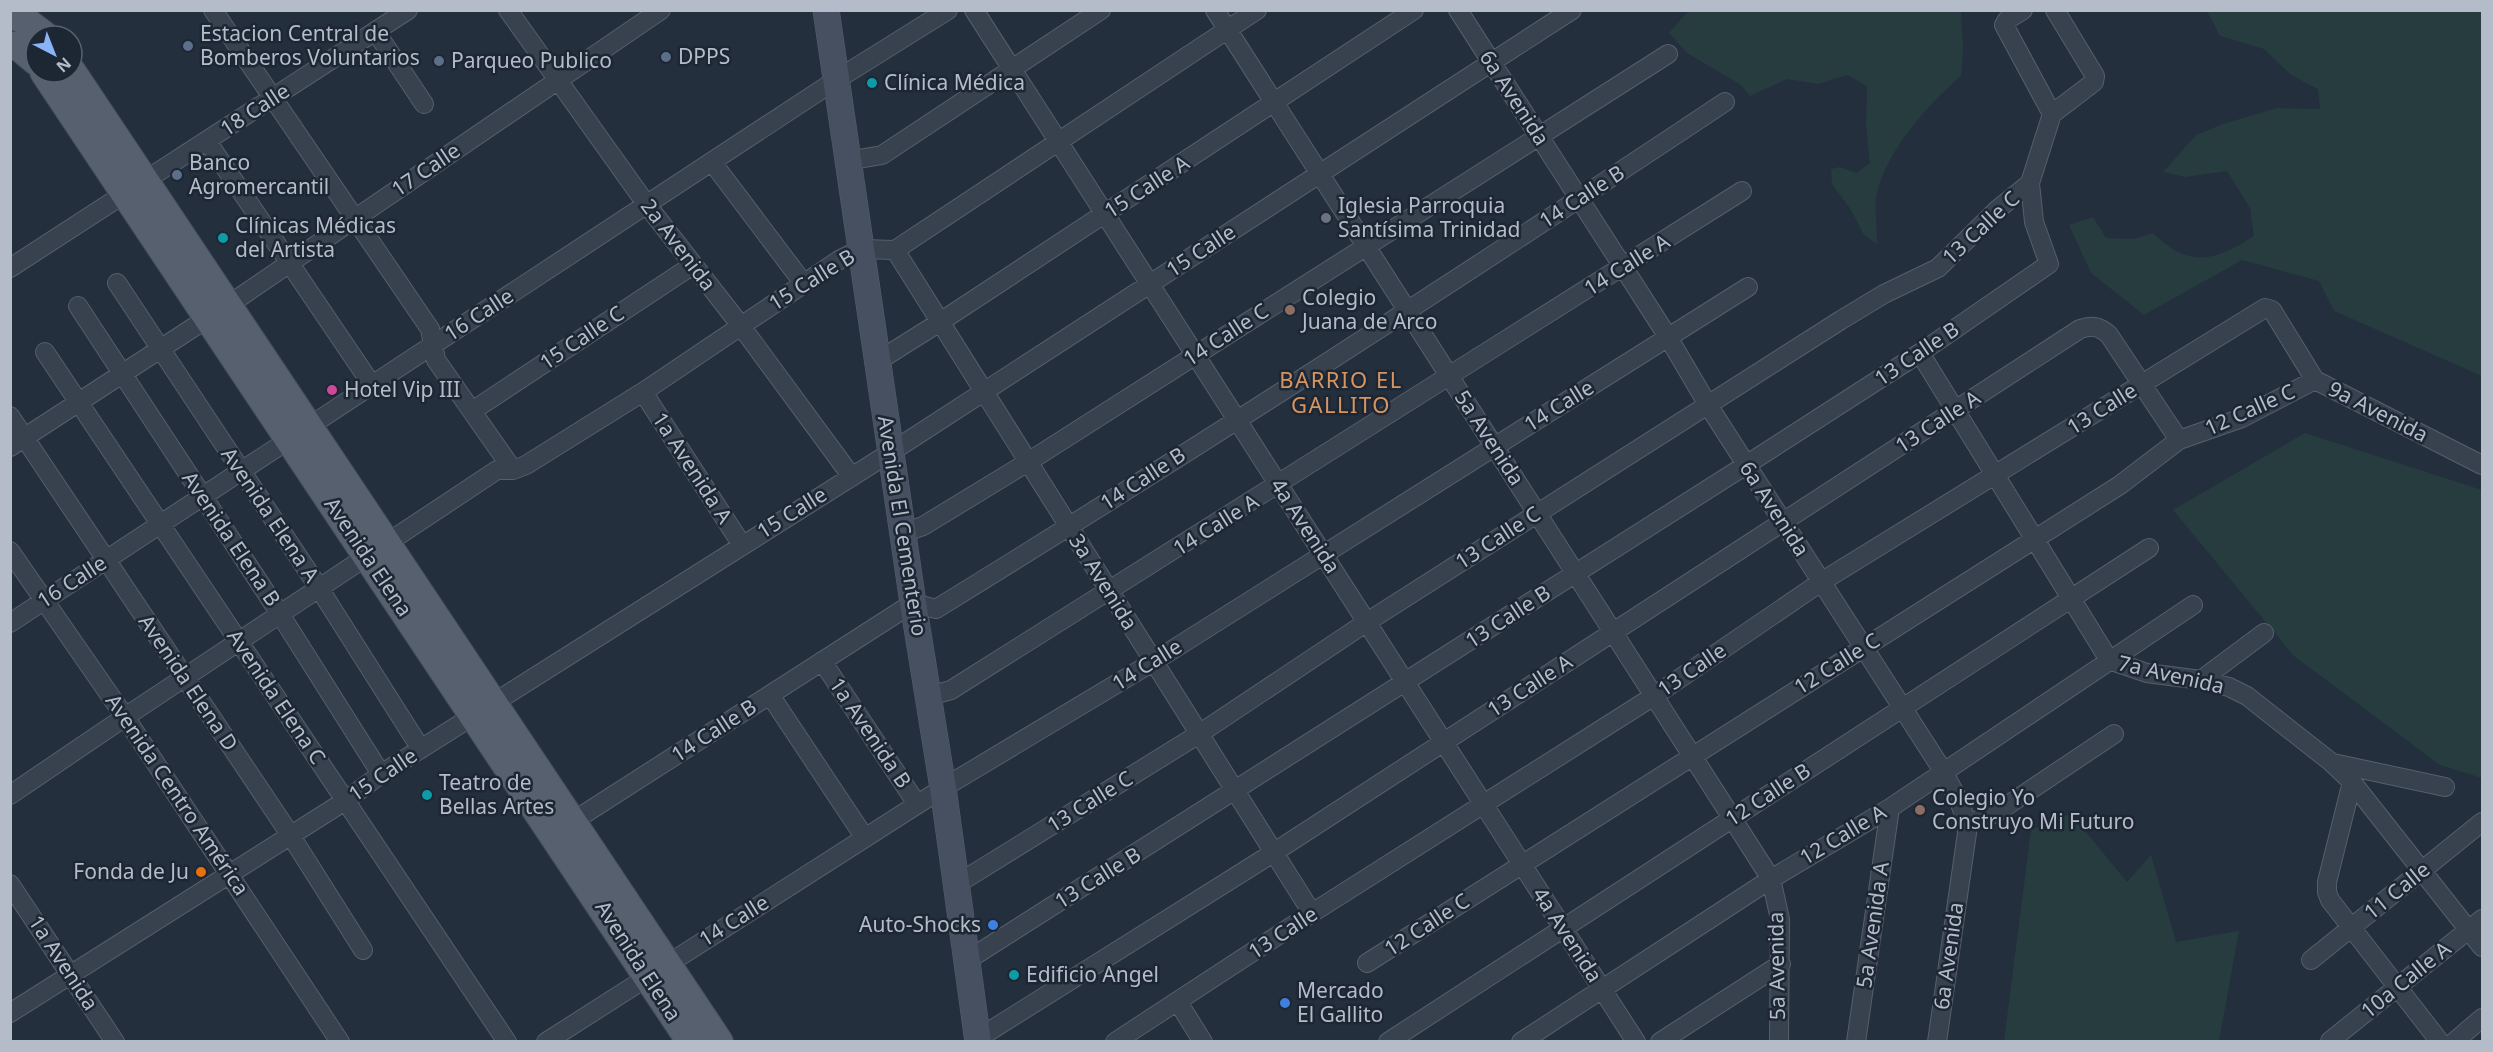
<svg xmlns="http://www.w3.org/2000/svg" width="2493" height="1052" viewBox="0 0 2493 1052" font-family="'Noto Sans',sans-serif">
	<style>
		.green { fill: #263c3f }
		.lines { fill: none; stroke-linecap: round; stroke-linejoin: round }
		.street-casing { stroke: #565f6c; stroke-width: 20 }
		.secondary-casing { stroke: #565f6c; stroke-width: 27 }
		.primary-casing { stroke: #414a57; stroke-width: 30 }
		.street { stroke: #38414e; stroke-width: 18 }
		.secondary { stroke: #465061; stroke-width: 26 }
		.primary { stroke: #56606e; stroke-width: 28 }
		.service-dot { fill: #5c6f8a; stroke: #1d2633; stroke-width: 2 }
		.culture-dot { fill: #0f9aa8; stroke: #1d2633; stroke-width: 2 }
		.worship-dot { fill: #6b7280; stroke: #1d2633; stroke-width: 2 }
		.education-dot { fill: #8d6e63; stroke: #1d2633; stroke-width: 2 }
		.hotel-dot { fill: #d1479c; stroke: #1d2633; stroke-width: 2 }
		.food-dot { fill: #e8710a; stroke: #1d2633; stroke-width: 2 }
		.shop-dot { fill: #3f7fe0; stroke: #1d2633; stroke-width: 2 }
		.labels { text-anchor: middle; stroke-width: 5; stroke-linejoin: round; paint-order: stroke }
		.poi-label { font-size: 21px; fill: #b4bcc9; stroke: #1d2633; text-anchor: start }
		.street-label { font-size: 21px; fill: #b4bcc9; stroke: #1d2633 }
		.neighbourhood-label { font-size: 22px; letter-spacing: 1.5px; fill: #d59563; stroke: #1d2633 }
	</style>
	<rect width="100%" height="100%" fill="#242f3e"/>
	<path class="green" d="M 1689,10 L 1961,11 L 1963,48 L 1961,76 C 1929,103 1887,150 1877,193 C 1874,208 1877,228 1877,244 L 1864,235 L 1851,210 L 1832,184 L 1831,169 L 1840,167 L 1856,173 L 1870,163 L 1866,126 L 1867,86 L 1847,75 L 1819,84 L 1787,79 L 1750,96 L 1741,85 L 1687,53 L 1669,33 Z
		M 2207,11 L 2482,11 L 2482,376 L 2334,311 L 2319,281 L 2242,260 L 2144,315 L 2091,273 L 2069,225 L 2093,217 L 2106,238 L 2133,239 L 2153,233 C 2189,269 2215,261 2254,236 L 2250,208 L 2227,171 L 2185,177 L 2163,172 L 2196,135 L 2223,124 L 2277,108 L 2320,109 L 2318,89 L 2291,75 L 2264,49 L 2220,36 Z
		M 2305,433 L 2482,490 L 2482,778 L 2440,765 L 2294,656 L 2173,510 Z
		M 2071,814 L 2127,882 L 2151,855 L 2176,942 L 2239,931 L 2219,1041 L 2004,1041 L 2031,830 Z"/>
	<g class="lines">
		<g class="street-casing">
			<path id="street" d="M 213,10 L 430,329 L 436,360 L 513,470
				M 508,10 L 647,205 L 741,326 L 852,477
				M 974,10 L 1636,1042
				M 1215,10 L 1771,879 L 1780,919 L 1779,1042
				M 1458,10 L 1668,337 L 1708,405 L 1943,771 C 1953,791 1967,811 1967,833 L 1937,1042
				M 376,32 L 424,104
				M 2052,114 L 2094,82 L 2095,76 L 2055,10
				M 207,141 L 372,385
				M 847,161 L 882,155 L 1101,10
				M 712,162 L 804,284
				M 895,250 L 1312,913
				M 10,268 L 408,10
				M 117,283 L 319,588 L 421,749
				M 78,306 L 280,614 L 381,774
				M 45,352 L 507,1042
				M 1920,353 L 2109,660 L 2147,673 L 2201,680 L 2229,687 L 2247,696 L 2331,762 L 2352,782 L 2482,947
				M 878,361 L 940,322 L 1414,10
				M 643,392 L 742,545
				M 472,411 L 693,265
				M 10,416 L 291,836 L 363,950
				M 10,447 L 240,297 L 661,10
				M 903,533 L 923,526 L 1028,462 L 1668,54
				M 10,551 L 125,717 L 340,1042
				M 10,623 L 836,80 L 948,10
				M 822,661 L 917,804
				M 2201,680 L 2264,633
				M 770,695 L 865,838
				M 929,696 L 951,690 L 1742,191
				M 2333,763 L 2445,787
				M 2352,782 L 2327,882 L 2327,892 L 2330,900 L 2440,1042
				M 10,795 L 125,717 L 497,470 L 513,470 L 526,465 L 643,392 L 839,260 L 861,249 L 895,250 L 1257,10
				M 1967,824 L 1996,813 L 2114,734
				M 564,827 L 913,603 L 936,609 C 1202,445 1465,275 1725,102
				M 10,884 L 115,1042
				M 957,884 L 1199,734 L 1367,622 L 1841,320 L 1884,294 L 1938,268 L 1998,209 L 2030,183
				M 2311,960 L 2482,822
				M 966,961 L 1746,465 L 1920,353 L 2049,264 L 2034,222 L 2030,183 L 2052,114 L 2004,25 L 2007,20 L 2023,10
				M 1367,963 L 2120,485 L 2179,440 L 2242,418 L 2315,380
				M 1178,1002 L 1203,1042
				M 10,1013 L 345,801 L 381,774 L 891,452 L 1572,10
				M 977,1039 L 1273,853 L 2080,329 C 2092,325 2099,326 2109,335 L 2179,440
				M 2330,1041 L 2482,919
				M 546,1042 L 943,788 L 1153,662 L 1748,287
				M 1115,1042 L 1312,913 L 1654,696 L 1821,582 L 2265,308 L 2272,310 L 2315,380 L 2482,465
				M 1388,1042 L 2149,548
				M 1521,1042 L 1771,879 L 1890,808 L 2193,605
				M 1660,1042 L 1781,964
				M 1856,1042 L 1890,808
				M 2454,1042 L 2482,1018"/>
		</g>
		<g class="secondary-casing">
			<path id="secondary" d="M 826,10 L 913,603 L 943,788 L 978,1042"/>
		</g>
		<g class="primary-casing">
			<path id="primary" d="M 10,13 L 24,20 L 45,36
				M 10,46 L 18,46 L 36,61
				M 44,72 L 691,1042
				M 72,72 L 719,1042"/>
		</g>
		<use href="#street" class="street"/>
		<use href="#secondary" class="secondary"/>
		<use href="#primary" class="primary"/>
	</g>
	<g class="service-dot">
		<circle cx="188" cy="46" r="6"/>
		<circle cx="666" cy="57" r="6"/>
		<circle cx="439" cy="61" r="6"/>
		<circle cx="177" cy="175" r="6"/>
	</g>
	<g class="culture-dot">
		<circle cx="872" cy="83" r="6"/>
		<circle cx="223" cy="238" r="6"/>
		<circle cx="427" cy="795" r="6"/>
		<circle cx="1014" cy="975" r="6"/>
	</g>
	<circle class="worship-dot" cx="1326" cy="218" r="6"/>
	<g class="education-dot">
		<circle cx="1290" cy="310" r="6"/>
		<circle cx="1920" cy="810" r="6"/>
	</g>
	<circle class="hotel-dot" cx="332" cy="390" r="6"/>
	<circle class="food-dot" cx="201" cy="872" r="6"/>
	<g class="shop-dot">
		<circle cx="993" cy="925" r="6"/>
		<circle cx="1285" cy="1003" r="6"/>
	</g>
	<g class="labels">
		<g class="poi-label">
			<text x="200" y="41">Estacion Central de<tspan x="200" dy="24">Bomberos Voluntarios</tspan></text>
			<text x="678" y="64">DPPS</text>
			<text x="451" y="68">Parqueo Publico</text>
			<text x="884" y="90">Clínica Médica</text>
			<text x="189" y="170">Banco<tspan x="189" dy="24">Agromercantil</tspan></text>
			<text x="1338" y="213">Iglesia Parroquia<tspan x="1338" dy="24">Santísima Trinidad</tspan></text>
			<text x="235" y="233">Clínicas Médicas<tspan x="235" dy="24">del Artista</tspan></text>
			<text x="1302" y="305">Colegio<tspan x="1302" dy="24">Juana de Arco</tspan></text>
			<text x="344" y="397">Hotel Vip III</text>
			<text x="439" y="790">Teatro de<tspan x="439" dy="24">Bellas Artes</tspan></text>
			<text x="1932" y="805">Colegio Yo<tspan x="1932" dy="24">Construyo Mi Futuro</tspan></text>
			<text x="189" y="879" text-anchor="end">Fonda de Ju</text>
			<text x="981" y="932" text-anchor="end">Auto-Shocks</text>
			<text x="1026" y="982">Edificio Angel</text>
			<text x="1297" y="998">Mercado<tspan x="1297" dy="24">El Gallito</tspan></text>
		</g>
		<g class="street-label">
			<text transform="translate(1514 98) rotate(57)" y="7">6a Avenida</text>
			<text transform="translate(255 110) rotate(-33)" y="7">18 Calle</text>
			<text transform="translate(426 170) rotate(-34)" y="7">17 Calle</text>
			<text transform="translate(1147 187) rotate(-33)" y="7">15 Calle A</text>
			<text transform="translate(1582 197) rotate(-33)" y="7">14 Calle B</text>
			<text transform="translate(1981 228) rotate(-43)" y="7">13 Calle C</text>
			<text transform="translate(678 245) rotate(53)" y="7">2a Avenida</text>
			<text transform="translate(1201 251) rotate(-33)" y="7">15 Calle</text>
			<text transform="translate(1627 265) rotate(-32)" y="7">14 Calle A</text>
			<text transform="translate(812 280) rotate(-32)" y="7">15 Calle B</text>
			<text transform="translate(479 315) rotate(-33)" y="7">16 Calle</text>
			<text transform="translate(1226 335) rotate(-33)" y="7">14 Calle C</text>
			<text transform="translate(582 338) rotate(-34)" y="7">15 Calle C</text>
			<text transform="translate(1917 354) rotate(-34)" y="7">13 Calle B</text>
			<text transform="translate(1559 406) rotate(-32)" y="7">14 Calle</text>
			<text transform="translate(2102 409) rotate(-32)" y="7">13 Calle</text>
			<text transform="translate(2250 410) rotate(-24)" y="7">12 Calle C</text>
			<text transform="translate(2378 412) rotate(27)" y="7">9a Avenida</text>
			<text transform="translate(1938 422) rotate(-33)" y="7">13 Calle A</text>
			<text transform="translate(1489 438) rotate(57)" y="7">5a Avenida</text>
			<text transform="translate(692 468) rotate(57)" y="7">1a Avenida A</text>
			<text transform="translate(1143 479) rotate(-33)" y="7">14 Calle B</text>
			<text transform="translate(1774 509) rotate(57)" y="7">6a Avenida</text>
			<text transform="translate(792 513) rotate(-32)" y="7">15 Calle</text>
			<text transform="translate(270 515) rotate(56)" y="7">Avenida Elena A</text>
			<text transform="translate(1216 525) rotate(-32)" y="7">14 Calle A</text>
			<text transform="translate(902 526) rotate(81)" y="7">Avenida El Cementerio</text>
			<text transform="translate(1305 526) rotate(57)" y="7">4a Avenida</text>
			<text transform="translate(1498 538) rotate(-33)" y="7">13 Calle C</text>
			<text transform="translate(231 539) rotate(56)" y="7">Avenida Elena B</text>
			<text transform="translate(368 557) rotate(56)" y="7">Avenida Elena</text>
			<text transform="translate(72 582) rotate(-33)" y="7">16 Calle</text>
			<text transform="translate(1103 582) rotate(58)" y="7">3a Avenida</text>
			<text transform="translate(1508 617) rotate(-33)" y="7">13 Calle B</text>
			<text transform="translate(1837 664) rotate(-32)" y="7">12 Calle C</text>
			<text transform="translate(1147 665) rotate(-32)" y="7">14 Calle</text>
			<text transform="translate(1692 670) rotate(-34)" y="7">13 Calle</text>
			<text transform="translate(2171 675) rotate(13)" y="7">7a Avenida</text>
			<text transform="translate(188 683) rotate(56)" y="7">Avenida Elena D</text>
			<text transform="translate(1530 686) rotate(-33)" y="7">13 Calle A</text>
			<text transform="translate(276 697) rotate(56)" y="7">Avenida Elena C</text>
			<text transform="translate(714 731) rotate(-33)" y="7">14 Calle B</text>
			<text transform="translate(870 733) rotate(56)" y="7">1a Avenida B</text>
			<text transform="translate(383 775) rotate(-34)" y="7">15 Calle</text>
			<text transform="translate(177 795) rotate(56)" y="7">Avenida Centro América</text>
			<text transform="translate(1768 795) rotate(-33)" y="7">12 Calle B</text>
			<text transform="translate(1090 802) rotate(-32)" y="7">13 Calle C</text>
			<text transform="translate(1843 835) rotate(-31)" y="7">12 Calle A</text>
			<text transform="translate(1098 878) rotate(-32)" y="7">13 Calle B</text>
			<text transform="translate(2397 891) rotate(-39)" y="7">11 Calle</text>
			<text transform="translate(734 921) rotate(-32)" y="7">14 Calle</text>
			<text transform="translate(1427 925) rotate(-33)" y="7">12 Calle C</text>
			<text transform="translate(1873 925) rotate(-82)" y="7">5a Avenida A</text>
			<text transform="translate(1283 933) rotate(-33)" y="7">13 Calle</text>
			<text transform="translate(1567 935) rotate(57)" y="7">4a Avenida</text>
			<text transform="translate(1949 956) rotate(-82)" y="7">6a Avenida</text>
			<text transform="translate(638 961) rotate(57)" y="7">Avenida Elena</text>
			<text transform="translate(63 963) rotate(57)" y="7">1a Avenida</text>
			<text transform="translate(1777 966) rotate(-91)" y="7">5a Avenida</text>
			<text transform="translate(2406 980) rotate(-39)" y="7">10a Calle A</text>
		</g>
		<g class="neighbourhood-label">
			<text x="1341" y="388">BARRIO EL<tspan x="1341" dy="25">GALLITO</tspan></text>
		</g>
	</g>
	<rect width="2493" height="1052" fill="none" stroke="#b4bcc9" stroke-width="24"/>
	<g transform="translate(54 54) rotate(138)"><circle r="28" fill="#1d2633" stroke="#59626f" stroke-width="1.5"/>
	<path d="M0-4.5L10 22L0 15L-10 22Z" fill="#8ab4f8"/>
	<text y="-9" font-size="16" font-weight="bold" text-anchor="middle" fill="#b4bcc9">N</text>
	</g>
</svg>
